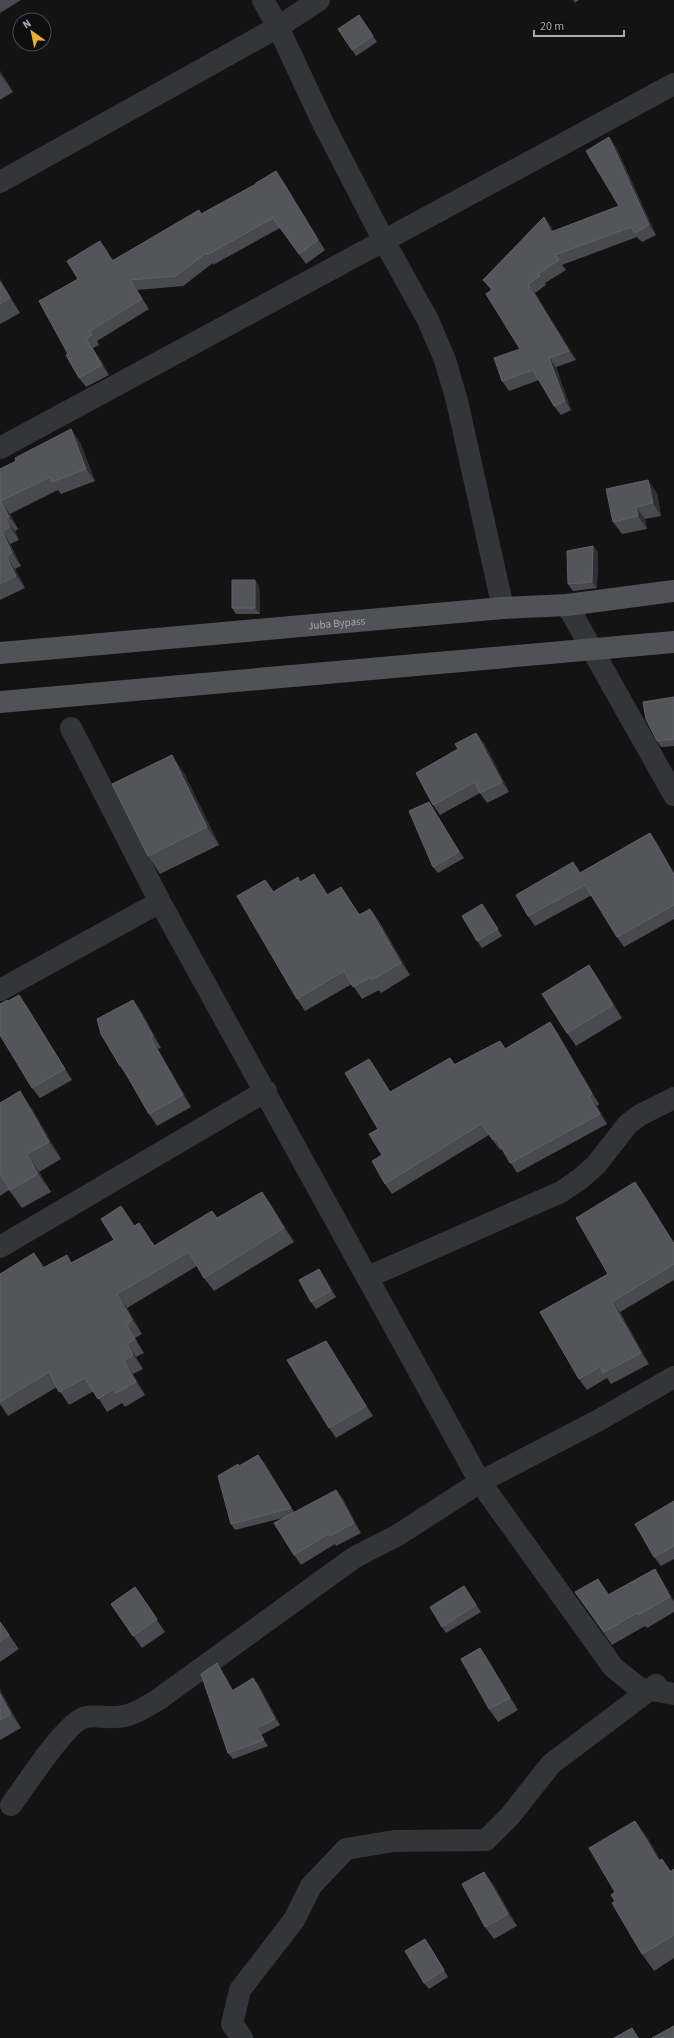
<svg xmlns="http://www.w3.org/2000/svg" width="674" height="2038" viewBox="0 0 674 2038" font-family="'Source Sans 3',sans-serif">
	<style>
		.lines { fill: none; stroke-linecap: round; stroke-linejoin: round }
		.minor { stroke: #343539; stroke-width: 22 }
		.primary { stroke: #505258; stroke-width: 22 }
		.wall { fill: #494a4f }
		.shaded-wall { fill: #2f3033 }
		.building { fill: #53555a; stroke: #606268 }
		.labels { text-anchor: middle; stroke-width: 4; stroke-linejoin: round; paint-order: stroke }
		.street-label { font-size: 11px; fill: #a5aab4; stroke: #0e0e0f }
	</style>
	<rect width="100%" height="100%" fill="#131314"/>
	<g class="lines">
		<path class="minor" d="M 263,0 L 278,27 L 323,123 L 383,239 L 428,320 L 445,360 L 457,401 L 503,608
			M 0,182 L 278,27 L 319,0
			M 0,448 L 674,84
			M 567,605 L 674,795
			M 71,728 L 160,902 L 480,1482 L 613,1667 L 639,1688 L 674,1694
			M 0,990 L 160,902
			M 0,1247 L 266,1091
			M 368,1277 L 561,1192 L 580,1179 L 596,1165 L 628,1124 L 640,1115 L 674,1098
			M 11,1805 C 24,1788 67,1720 86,1717 C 95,1715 105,1718 114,1717 C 131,1717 144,1708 159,1699 L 355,1557 L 398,1535 L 480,1482 L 599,1420 L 674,1377
			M 242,2038 L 232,2024 L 240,1990 L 294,1920 L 311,1886 L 346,1849 L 394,1841 L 486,1840 L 510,1816 L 551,1764 L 656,1685"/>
		<g class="primary">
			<path id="s1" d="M 0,653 L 503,608 L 567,605 L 674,591"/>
			<path d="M 0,702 L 674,642"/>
		</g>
	</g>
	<path class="wall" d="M 0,0 L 21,0 L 0,13 Z
		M 573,0 L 579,0 L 575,3 Z
		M 364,22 L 377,42 L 356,56 L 352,50 Z
		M 0,71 L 13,92 L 0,100 Z
		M 616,147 L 656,235 L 642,242 L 637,237 L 562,265 L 566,270 L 545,283 L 546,285 L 535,293 L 576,360 L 556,367 L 571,410 L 561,415 L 554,406 L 539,380 L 509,391 L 502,381 L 520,349 L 491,290 L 483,280 L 544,217 L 551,227 L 553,231 L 619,206 Z
		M 283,181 L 325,250 L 306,264 L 280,228 L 213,265 L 213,263 L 183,286 L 137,290 L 149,309 L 97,341 L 99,345 L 93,348 L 109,375 L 86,387 L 79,378 L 68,354 L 78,279 L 107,250 L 113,261 L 202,214 Z
		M 0,279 L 20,313 L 0,324 Z
		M 80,442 L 95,481 L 61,494 L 58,490 L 10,514 L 18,529 L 15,531 L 19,540 L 10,544 L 21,566 L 15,569 L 25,588 L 0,600 L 0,469 Z
		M 657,493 L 661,516 L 645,519 L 647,529 L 622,534 L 613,522 Z
		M 593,546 L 598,552 L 597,588 L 573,591 L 568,584 Z
		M 259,586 L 260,614 L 236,614 L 232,608 Z
		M 674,697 L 674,746 L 661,747 L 657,741 Z
		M 484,743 L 509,792 L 487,803 L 480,793 L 440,815 L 433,805 L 458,749 Z
		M 184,773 L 219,845 L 160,874 L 148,856 Z
		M 433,809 L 464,858 L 438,873 L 433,867 Z
		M 650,833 L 657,843 L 674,873 L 674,919 L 624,947 L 617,937 L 592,895 L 535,926 L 528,916 L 581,872 Z
		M 265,880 L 274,892 L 301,882 L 323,887 L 328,895 L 341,887 L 360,915 L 370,909 L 379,921 L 410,975 L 381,993 L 379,990 L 362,999 L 352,984 L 305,1011 L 297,999 Z
		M 482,904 L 502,936 L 482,948 L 477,941 Z
		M 589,965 L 598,978 L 622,1018 L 576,1046 L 567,1033 Z
		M 19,995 L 26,1005 L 72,1080 L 40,1098 L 32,1088 L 8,1001 Z
		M 133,1000 L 141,1011 L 161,1048 L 158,1049 L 191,1107 L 157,1126 L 149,1114 L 128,1078 L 120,1066 Z
		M 550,1022 L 557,1032 L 599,1104 L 597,1106 L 607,1124 L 517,1173 L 502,1149 L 500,1150 L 489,1135 L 392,1194 L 385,1184 L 382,1155 L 369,1059 L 376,1069 L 390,1092 L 450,1058 L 455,1064 L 500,1041 L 506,1049 Z
		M 0,1103 L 32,1109 L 61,1159 L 39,1172 L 51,1192 L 22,1208 L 9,1190 L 0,1196 Z
		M 635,1182 L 643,1193 L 674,1243 L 674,1280 L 620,1312 L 649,1364 L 611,1384 L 607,1378 L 587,1390 L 579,1379 L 608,1274 Z
		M 262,1192 L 271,1205 L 294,1242 L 214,1291 L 204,1278 L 197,1266 L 127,1308 L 142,1334 L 135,1338 L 144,1353 L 136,1357 L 143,1369 L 133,1374 L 145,1395 L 125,1407 L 122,1403 L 107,1412 L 94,1391 L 69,1405 L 57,1387 L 8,1416 L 0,1404 L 0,1274 L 72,1263 L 114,1240 L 121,1206 L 134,1226 L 139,1223 L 155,1246 L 212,1211 L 217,1218 Z
		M 324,1276 L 336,1297 L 316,1309 L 311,1302 Z
		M 332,1351 L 373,1416 L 336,1438 L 329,1428 Z
		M 263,1461 L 294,1512 L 343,1499 L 361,1533 L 336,1546 L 335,1544 L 301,1565 L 294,1555 L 283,1518 L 235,1530 L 231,1524 L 239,1466 Z
		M 674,1501 L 674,1559 L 661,1566 L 654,1557 Z
		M 655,1569 L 663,1582 L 674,1601 L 674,1612 L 647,1628 L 645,1626 L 612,1645 L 575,1592 L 607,1591 L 609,1595 Z
		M 464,1586 L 481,1612 L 446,1633 L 442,1627 Z
		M 135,1587 L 165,1632 L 142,1648 L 111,1604 Z
		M 0,1622 L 19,1649 L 0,1662 Z
		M 480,1648 L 489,1661 L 518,1710 L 498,1722 L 489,1709 Z
		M 221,1669 L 233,1690 L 253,1678 L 258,1684 L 280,1725 L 261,1735 L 268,1746 L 233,1759 L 228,1753 Z
		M 0,1690 L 21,1728 L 0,1740 Z
		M 647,1837 L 660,1860 L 662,1859 L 671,1871 L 674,1869 L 674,1958 L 654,1971 L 642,1954 L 615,1901 L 615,1892 Z
		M 493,1884 L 517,1926 L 494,1939 L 485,1927 Z
		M 429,1945 L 448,1977 L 429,1989 L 424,1983 Z"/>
	<path class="shaded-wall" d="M 0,71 L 13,92 L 0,74 Z
		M 609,137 L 616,147 L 656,235 L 649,225 Z
		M 276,171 L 283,181 L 325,250 L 318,240 Z
		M 544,217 L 551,227 L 558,241 L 551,232 Z
		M 100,241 L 107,250 L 119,271 L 112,261 Z
		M 0,279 L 20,313 L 10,298 L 0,282 Z
		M 130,280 L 137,290 L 149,309 L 142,299 Z
		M 528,284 L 535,293 L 576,360 L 569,351 Z
		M 86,338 L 93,348 L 109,375 L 102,365 Z
		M 549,358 L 556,367 L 571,410 L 565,401 Z
		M 71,429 L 80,442 L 95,481 L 86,469 Z
		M 648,480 L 657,493 L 661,516 L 653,503 Z
		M 1,501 L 10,514 L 18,529 L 9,517 Z
		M 636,507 L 645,519 L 647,529 L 638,516 Z
		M 6,519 L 15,531 L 19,540 L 10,527 Z
		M 2,531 L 10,544 L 21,566 L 12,553 Z
		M 593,546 L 598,552 L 597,588 L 592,582 Z
		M 6,556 L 15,569 L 25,588 L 16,576 Z
		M 255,580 L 259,586 L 260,614 L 255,608 Z
		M 476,733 L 484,743 L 509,792 L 502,782 Z
		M 172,755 L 184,773 L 219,845 L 207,827 Z
		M 429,802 L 433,809 L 464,858 L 459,852 Z
		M 650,833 L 657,843 L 674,873 L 674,875 Z
		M 314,874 L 323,887 L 336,908 L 327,895 Z
		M 370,909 L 379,921 L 410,975 L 401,963 Z
		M 589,965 L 598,978 L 622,1018 L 613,1005 Z
		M 19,995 L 26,1005 L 72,1080 L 65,1069 Z
		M 133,1000 L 141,1011 L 161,1048 L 153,1036 Z
		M 550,1022 L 557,1032 L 599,1104 L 592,1094 Z
		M 150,1037 L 158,1049 L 191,1107 L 183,1095 Z
		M 369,1059 L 376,1069 L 397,1102 L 390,1092 Z
		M 20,1091 L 32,1109 L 61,1159 L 49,1142 Z
		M 589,1096 L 597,1106 L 607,1124 L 600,1114 Z
		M 27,1154 L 39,1172 L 51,1192 L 38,1174 Z
		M 635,1182 L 643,1193 L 674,1243 L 674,1244 Z
		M 262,1192 L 271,1205 L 294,1242 L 284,1228 Z
		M 121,1206 L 131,1220 L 143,1240 L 134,1226 Z
		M 34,1253 L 44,1266 L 53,1282 L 43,1268 Z
		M 319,1269 L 324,1276 L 336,1297 L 331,1291 Z
		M 117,1294 L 127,1308 L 142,1334 L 132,1320 Z
		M 612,1302 L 620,1312 L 649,1364 L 641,1353 Z
		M 126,1325 L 135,1338 L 144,1353 Z
		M 326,1341 L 332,1351 L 373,1416 L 366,1406 Z
		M 127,1344 L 136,1357 L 143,1369 L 133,1355 Z
		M 124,1361 L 133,1374 L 145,1395 L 136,1382 Z
		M 258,1455 L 263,1461 L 296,1515 L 291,1508 Z
		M 336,1490 L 343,1499 L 361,1533 L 354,1523 Z
		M 655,1569 L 663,1582 L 674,1601 L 674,1602 L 670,1597 Z
		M 598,1579 L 607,1591 L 617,1608 L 608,1595 Z
		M 480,1648 L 489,1661 L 518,1710 L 510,1698 Z
		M 217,1663 L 221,1669 L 236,1697 L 232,1691 Z
		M 253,1678 L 258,1684 L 280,1725 L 275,1719 Z
		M 0,1690 L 21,1728 L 11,1714 L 0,1694 Z
		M 635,1821 L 647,1837 L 670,1877 L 659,1861 Z
		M 484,1872 L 493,1884 L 517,1926 L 508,1914 Z
		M 632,2028 L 639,2038 L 638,2038 Z"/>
	<path class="building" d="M 359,15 L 373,36 L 352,50 L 338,29 Z
		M 609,137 L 649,225 L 635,233 L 631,227 L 555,255 L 559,260 L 538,274 L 540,276 L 528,284 L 569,351 L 549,358 L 565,401 L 554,406 L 533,370 L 502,381 L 494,358 L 520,349 L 486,294 L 493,289 L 483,280 L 544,217 L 551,232 L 619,206 L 586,151 Z
		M 276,171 L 318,240 L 299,254 L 273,218 L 207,255 L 206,253 L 176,276 L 130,280 L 142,299 L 90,331 L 92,335 L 86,338 L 102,365 L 79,378 L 66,355 L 68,354 L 39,301 L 78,279 L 67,261 L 100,241 L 112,261 L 199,210 L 201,214 L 256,184 L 256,183 Z
		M 0,282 L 10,298 L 0,304 Z
		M 71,429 L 86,469 L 52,482 L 50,477 L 1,501 L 9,517 L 6,519 L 10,527 L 2,531 L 12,553 L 6,556 L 16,576 L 0,584 L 0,469 L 16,461 L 15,458 Z
		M 648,480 L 653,503 L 636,507 L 638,516 L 613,522 L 606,489 Z
		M 593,546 L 592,582 L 568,584 L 567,551 Z
		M 232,580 L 255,580 L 255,608 L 232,608 Z
		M 674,697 L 674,739 L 657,741 L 646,719 L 643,702 Z
		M 476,733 L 502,782 L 480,793 L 475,782 L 433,805 L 416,773 L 458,749 L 455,744 Z
		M 172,755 L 207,827 L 148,856 L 112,784 Z
		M 429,802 L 459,852 L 433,867 L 409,811 Z
		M 650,833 L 674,875 L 674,905 L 617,937 L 585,885 L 528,916 L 516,895 L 573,862 L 580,873 Z
		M 314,874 L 327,895 L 341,887 L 359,915 L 370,909 L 401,963 L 372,980 L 371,977 L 353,987 L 344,971 L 297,999 L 237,896 L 265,880 L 273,892 L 298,877 L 300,882 Z
		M 482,904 L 498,929 L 477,941 L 462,916 Z
		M 589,965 L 613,1005 L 567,1033 L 542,994 Z
		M 19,995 L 65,1069 L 32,1088 L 0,1035 L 0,1004 L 7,1000 L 8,1001 Z
		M 133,1000 L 153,1036 L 150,1037 L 183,1095 L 149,1114 L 121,1065 L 120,1066 L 101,1034 L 97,1019 Z
		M 550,1022 L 592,1094 L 589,1096 L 600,1114 L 510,1163 L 496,1138 L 493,1140 L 481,1124 L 385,1184 L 372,1161 L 382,1155 L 369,1134 L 378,1129 L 345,1073 L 369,1059 L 390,1092 L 450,1058 L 454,1065 L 500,1041 L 505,1049 Z
		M 20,1091 L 49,1142 L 27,1154 L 38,1174 L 10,1190 L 0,1173 L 0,1103 Z
		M 635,1182 L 674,1244 L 674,1264 L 612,1302 L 641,1353 L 603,1373 L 600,1367 L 579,1379 L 540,1312 L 608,1274 L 576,1218 Z
		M 262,1192 L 284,1228 L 204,1278 L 189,1252 L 117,1294 L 132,1320 L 126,1325 L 135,1339 L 127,1344 L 133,1355 L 124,1361 L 136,1382 L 116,1393 L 113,1389 L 98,1399 L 85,1378 L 59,1392 L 49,1372 L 0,1402 L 0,1274 L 34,1253 L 43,1268 L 67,1255 L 71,1263 L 114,1240 L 101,1219 L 121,1206 L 134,1226 L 139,1223 L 154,1246 L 212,1211 L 217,1218 Z
		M 319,1269 L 331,1291 L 311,1302 L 299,1280 Z
		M 326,1341 L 366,1406 L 329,1428 L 287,1360 Z
		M 258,1455 L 291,1508 L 231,1524 L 218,1476 L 238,1464 L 239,1466 Z
		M 336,1490 L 354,1523 L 330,1536 L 328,1534 L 294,1555 L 274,1523 Z
		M 674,1501 L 674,1546 L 654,1557 L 635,1524 Z
		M 655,1569 L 670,1597 L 638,1615 L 637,1613 L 604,1632 L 575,1592 L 598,1579 L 608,1595 Z
		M 464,1586 L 476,1605 L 442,1627 L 430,1607 Z
		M 135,1587 L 157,1619 L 133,1636 L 111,1604 Z
		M 0,1622 L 9,1635 L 0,1641 Z
		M 480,1648 L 510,1698 L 489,1709 L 461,1659 Z
		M 217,1663 L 232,1691 L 253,1678 L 275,1719 L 257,1728 L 264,1740 L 228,1753 L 201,1674 Z
		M 0,1694 L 11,1714 L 0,1720 Z
		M 635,1821 L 659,1861 L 662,1859 L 670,1872 L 674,1869 L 674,1935 L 642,1954 L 612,1903 L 615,1901 L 611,1895 L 615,1892 L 589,1848 Z
		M 484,1872 L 508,1914 L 485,1927 L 462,1884 Z
		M 425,1939 L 444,1970 L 424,1983 L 405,1951 Z
		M 674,2026 L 674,2038 L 652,2038 Z
		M 632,2028 L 638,2038 L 614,2038 Z"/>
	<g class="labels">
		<g class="street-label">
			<text dy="4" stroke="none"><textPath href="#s1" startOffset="338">Juba Bypass</textPath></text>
		</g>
	</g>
	<g transform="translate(32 32) rotate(327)"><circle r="19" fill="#0e0e0f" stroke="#4a4c51"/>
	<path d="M0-3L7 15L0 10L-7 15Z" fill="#ebad35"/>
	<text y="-6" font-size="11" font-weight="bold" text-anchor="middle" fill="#a5aab4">N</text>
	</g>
	<path d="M534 30v6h90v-6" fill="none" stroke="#a5aab4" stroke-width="2"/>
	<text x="540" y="30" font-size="12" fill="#a5aab4" stroke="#0e0e0f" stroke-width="3" paint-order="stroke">20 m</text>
</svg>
